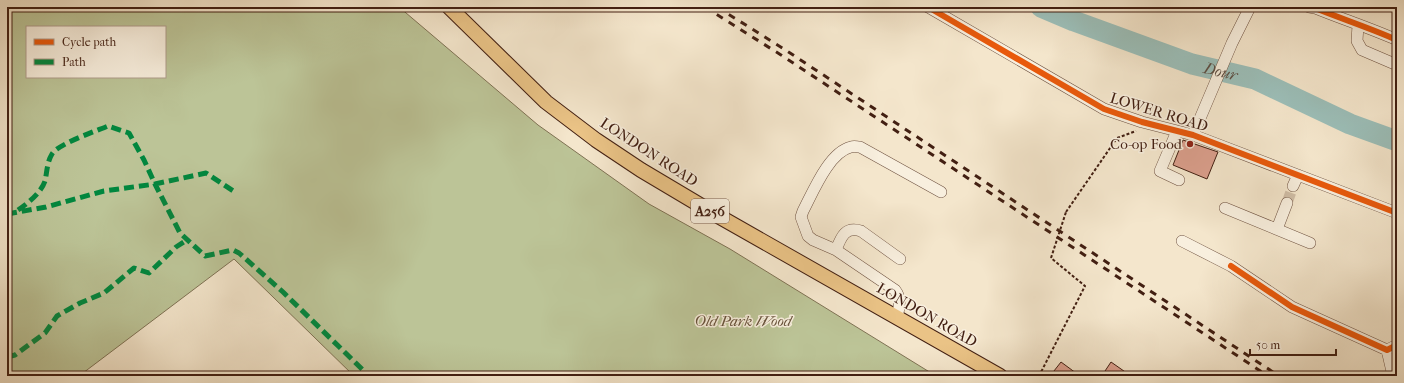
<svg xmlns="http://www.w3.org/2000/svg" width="1404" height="383" viewBox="0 0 1404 383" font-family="'IM FELL French Canon',serif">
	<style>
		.green { fill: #bcc497; stroke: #7f7254; fill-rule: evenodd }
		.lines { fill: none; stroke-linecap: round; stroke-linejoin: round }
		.river { stroke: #9cbfb9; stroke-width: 21 }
		.building { fill: #dca08e; stroke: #421f12 }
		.minor-tunnel { stroke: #d0bea7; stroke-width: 11; stroke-dasharray: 11 5.5; stroke-linecap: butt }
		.minor-casing { stroke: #6e5140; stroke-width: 12 }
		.major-casing { stroke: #421f12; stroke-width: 16 }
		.path { stroke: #421f12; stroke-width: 2; stroke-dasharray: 3 2; stroke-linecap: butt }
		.minor { stroke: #f8efde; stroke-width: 11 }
		.major { stroke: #eac386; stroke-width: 14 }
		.rail { stroke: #421f12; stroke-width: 3; stroke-dasharray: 7 7; stroke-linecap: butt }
		.path-bridge { stroke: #421f12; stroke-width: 2; stroke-dasharray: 3 2; stroke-linecap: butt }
		.quiet { stroke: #00873e; stroke-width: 5; stroke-dasharray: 10 5; stroke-linecap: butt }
		.cycleway-casing { stroke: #f8efde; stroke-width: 8 }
		.cycleway { stroke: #e8590c; stroke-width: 6 }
		.poi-dot { fill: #8f2418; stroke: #f8efde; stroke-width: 1.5 }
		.labels { text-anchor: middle; stroke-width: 3; stroke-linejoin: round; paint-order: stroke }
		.shield { fill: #f8efde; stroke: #795d4f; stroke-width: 1 }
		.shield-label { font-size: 14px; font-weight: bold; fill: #421f12 }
		.street-label { font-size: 15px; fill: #421f12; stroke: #f8efde }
		.poi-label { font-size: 15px; fill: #421f12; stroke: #f8efde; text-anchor: end }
		.park-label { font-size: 15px; font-style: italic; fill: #67513a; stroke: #f8efde }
		.water-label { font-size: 16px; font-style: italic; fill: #5d4f44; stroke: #f8efde }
	</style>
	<rect width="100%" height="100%" fill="#f4e6cc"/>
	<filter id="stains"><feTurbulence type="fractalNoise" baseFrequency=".005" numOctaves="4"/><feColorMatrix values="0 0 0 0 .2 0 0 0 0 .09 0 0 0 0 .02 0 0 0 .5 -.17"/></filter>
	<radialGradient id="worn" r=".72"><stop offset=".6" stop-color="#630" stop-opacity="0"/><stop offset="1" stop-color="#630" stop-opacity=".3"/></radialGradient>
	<path class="green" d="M 7,7 L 399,7 L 538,125 L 649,204 L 730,249 L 936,376 L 354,376 L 234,259 L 79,376 L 7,376 ZM 27,27 L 165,27 L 165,77 L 27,77 Z"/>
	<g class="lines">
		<path class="river" id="s1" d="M 1041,7 L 1074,21 L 1192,64 L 1255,79 L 1350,124 L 1397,141"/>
	</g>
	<path class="building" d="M 1183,140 L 1218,152 L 1207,179 L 1173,165 Z
		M 1061,362 L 1080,376 L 1050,376 Z
		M 1111,362 L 1131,376 L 1112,376 L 1105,371 Z"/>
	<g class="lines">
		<path class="minor-tunnel" d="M 1287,203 L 1293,186"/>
		<g class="minor-casing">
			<path id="minor" d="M 928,7 L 1104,109 L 1142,122 L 1193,135 L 1397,213
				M 1309,7 L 1315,8 C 1342,19 1370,28 1397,40
				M 1358,25 L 1357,41 L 1362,50 L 1397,65
				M 1177,131 L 1160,171 L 1179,180
				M 1193,135 L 1232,43 L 1250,7
				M 1293,186 L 1298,175
				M 1225,208 L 1310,243
				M 1277,229 L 1287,203
				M 1182,241 L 1231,266 L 1292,307 L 1387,350 L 1397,345
				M 836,250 C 841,237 845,226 861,231 L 900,259
				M 897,318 C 899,307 902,299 895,290 L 836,250 L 813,240 L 808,236 L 801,217 L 803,211 C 813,192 829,152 851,147 C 854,146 857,147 860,147 L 941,192
				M 1387,350 L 1393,376"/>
		</g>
		<g class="major-casing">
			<path id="major" d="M 449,7 L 546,102 L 596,140 L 641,170 L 720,217 L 1000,376"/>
		</g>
		<path class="path" d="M 1066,212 L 1117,138 L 1136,131
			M 1039,376 L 1085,286 L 1051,258"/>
		<use href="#minor" class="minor"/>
		<use href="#major" class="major"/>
		<path class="rail" d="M 705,7 L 781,55 L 1268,376
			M 717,7 L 784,49 L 1279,376"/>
		<path class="path-bridge" d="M 1051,258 L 1066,212"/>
		<path class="quiet" d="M 18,210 C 27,204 41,193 45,181 C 47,172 47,162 52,154 C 58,144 96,131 108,126 L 129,133 L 144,160 L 155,184 L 206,173 L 235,192
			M 7,214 L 46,207 L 104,191 L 155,184 L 180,233 L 205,256 L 233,250 L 239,253 L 283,292 L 369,376
			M 7,357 L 15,355 L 45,333 L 57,316 L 80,303 L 104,293 L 134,268 L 149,273 L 176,247 L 187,240"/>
		<g class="cycleway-casing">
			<path id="cycleway" d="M 928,7 L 1104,109 L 1142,122 L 1193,135 L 1397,213
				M 1309,7 L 1315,8 C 1342,19 1370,28 1397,40
				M 1231,266 L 1292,307 L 1387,350 L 1397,345"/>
		</g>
		<use href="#cycleway" class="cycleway"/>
	</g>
	<circle class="poi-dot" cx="1190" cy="144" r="4"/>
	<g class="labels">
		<rect class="shield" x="691" y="199" width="38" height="24" rx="3"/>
		<g class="shield-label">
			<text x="710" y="216">A256</text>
		</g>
		<g class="street-label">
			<text transform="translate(1159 112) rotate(17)" y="5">LOWER ROAD</text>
			<text transform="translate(649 152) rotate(33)" y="5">LONDON ROAD</text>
			<text transform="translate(927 315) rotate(30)" y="5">LONDON ROAD</text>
		</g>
		<g class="poi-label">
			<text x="1182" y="149">Co-op Food</text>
		</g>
		<g class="park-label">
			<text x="743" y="326">Old Park Wood</text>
		</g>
		<g class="water-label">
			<text dy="6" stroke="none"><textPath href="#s1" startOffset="191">Dour</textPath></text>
		</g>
	</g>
	<rect width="1404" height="383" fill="none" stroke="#f4e6cc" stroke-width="24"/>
	<rect x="8" y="8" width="1388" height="367" fill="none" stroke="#421f12" stroke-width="2"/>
	<rect x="12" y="12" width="1380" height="359" fill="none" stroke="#421f12"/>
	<rect x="26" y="26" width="140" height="52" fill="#f8efde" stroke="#af9c8c"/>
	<rect x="34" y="39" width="20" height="6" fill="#e8590c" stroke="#af9c8c"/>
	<text x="62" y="46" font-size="12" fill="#421f12">Cycle path</text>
	<rect x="34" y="59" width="20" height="6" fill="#00873e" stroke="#af9c8c"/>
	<text x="62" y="66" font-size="12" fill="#421f12">Path</text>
	<path d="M1250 349v6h86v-6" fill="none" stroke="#421f12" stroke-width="2"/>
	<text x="1256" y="349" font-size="12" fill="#421f12" stroke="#f8efde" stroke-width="3" paint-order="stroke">50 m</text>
	<rect width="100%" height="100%" filter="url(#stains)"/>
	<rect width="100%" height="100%" fill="url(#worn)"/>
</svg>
